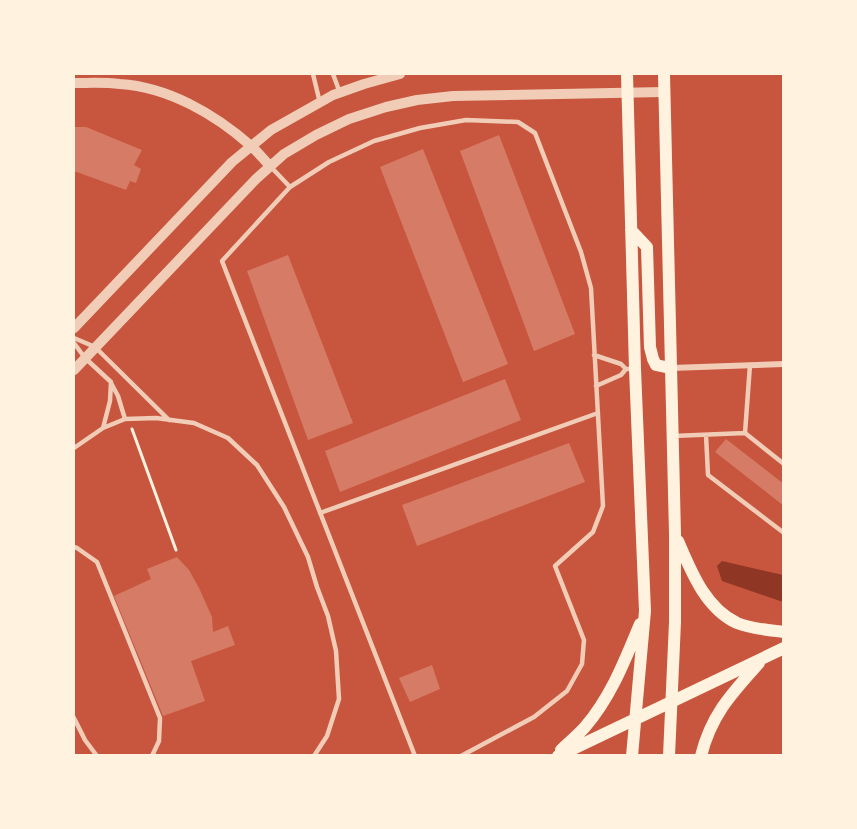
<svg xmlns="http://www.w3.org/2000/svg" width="857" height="829" viewBox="0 0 857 829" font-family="'Fira Sans Condensed',sans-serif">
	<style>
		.water { fill: #8f3625 }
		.building { fill: #d67c66 }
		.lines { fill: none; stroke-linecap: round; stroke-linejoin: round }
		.path { stroke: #fff3e0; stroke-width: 3 }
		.service { stroke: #f1ccb7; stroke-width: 4.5 }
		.minor { stroke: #f1ccb7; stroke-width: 6 }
		.tertiary { stroke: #f1ccb7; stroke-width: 10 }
		.secondary { stroke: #fff3e0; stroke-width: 12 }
	</style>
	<rect width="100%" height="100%" fill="#c8553d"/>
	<path class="water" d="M 722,561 L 783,575 L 783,602 L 722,581 L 717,566 Z"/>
	<path class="building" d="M 74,127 L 86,127 L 142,150 L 134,165 L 141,169 L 136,183 L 130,181 L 126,190 L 77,172 L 74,172 Z
		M 499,135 L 575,334 L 534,351 L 460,151 Z
		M 423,149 L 508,364 L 463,382 L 380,167 Z
		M 288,255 L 353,423 L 308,440 L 247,271 Z
		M 505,379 L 521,420 L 340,492 L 325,451 Z
		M 726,439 L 784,484 L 784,506 L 715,452 Z
		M 569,443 L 585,482 L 417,546 L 402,505 Z
		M 177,557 L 189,570 L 199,588 L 212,617 L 213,632 L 228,626 L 235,645 L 191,661 L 205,701 L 163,716 L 114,596 L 151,579 L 147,569 Z
		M 432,665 L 440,689 L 410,702 L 399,678 Z"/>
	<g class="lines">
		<path class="path" d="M 132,429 L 176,550"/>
		<path class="service" d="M 313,74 L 320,103
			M 333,74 L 340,93
			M 271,167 L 290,187
			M 74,338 L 95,347 L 169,420
			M 74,343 L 85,358 L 111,382 L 110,401 L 103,428
			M 594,355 L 621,364 L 626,369 L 633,369
			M 750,365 L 745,433 L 784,464
			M 111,383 L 118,396 L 125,419
			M 596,386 L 621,375 L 626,369
			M 706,435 L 708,475 L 784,533
			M 673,436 L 745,433
			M 74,448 L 103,428 L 125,419 L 156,418 L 194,423 L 228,438 L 257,465 L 284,507 L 308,557 L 317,587 L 328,616 L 336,651 L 339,699 L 327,736 L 314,756
			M 320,513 L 598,413
			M 74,547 L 77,548 L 97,562 L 160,718 L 159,741 L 152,756
			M 74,718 L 85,740 L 97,756
			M 415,756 L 222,261 L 290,187 L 329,162 L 374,141 L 420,128 L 466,120 L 518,122 L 535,133 L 581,252 L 591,288 L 603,506 L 593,532 L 555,566 L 584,640 L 582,664 L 567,691 L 534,717 L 461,756"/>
		<path class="minor" d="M 671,368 L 784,364"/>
		<path class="tertiary" d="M 74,83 C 89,83 104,82 120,84 C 168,87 215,114 251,146 C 258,152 264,160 270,166
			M 74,328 L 232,162 L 271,130 L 333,95 L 364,84 L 400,74
			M 74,370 L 256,179 L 284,154 L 316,135 L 349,119 L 386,107 L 417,100 L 453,96 L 664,92"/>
		<path class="secondary" d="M 627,74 L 635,369 L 645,611 L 632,756
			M 664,74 L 675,534 L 675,622 L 669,756
			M 631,230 L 647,247 L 650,347 L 653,359 L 656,365 L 670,368
			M 678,541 C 691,571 705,608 737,623 C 752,629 768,630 784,632
			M 561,750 C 569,742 578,735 585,727 C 611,697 625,660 640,624
			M 558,756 L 784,648
			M 701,756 C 711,715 732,693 759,663"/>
	</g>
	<rect width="857" height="829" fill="none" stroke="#fff3e0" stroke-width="150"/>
</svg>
